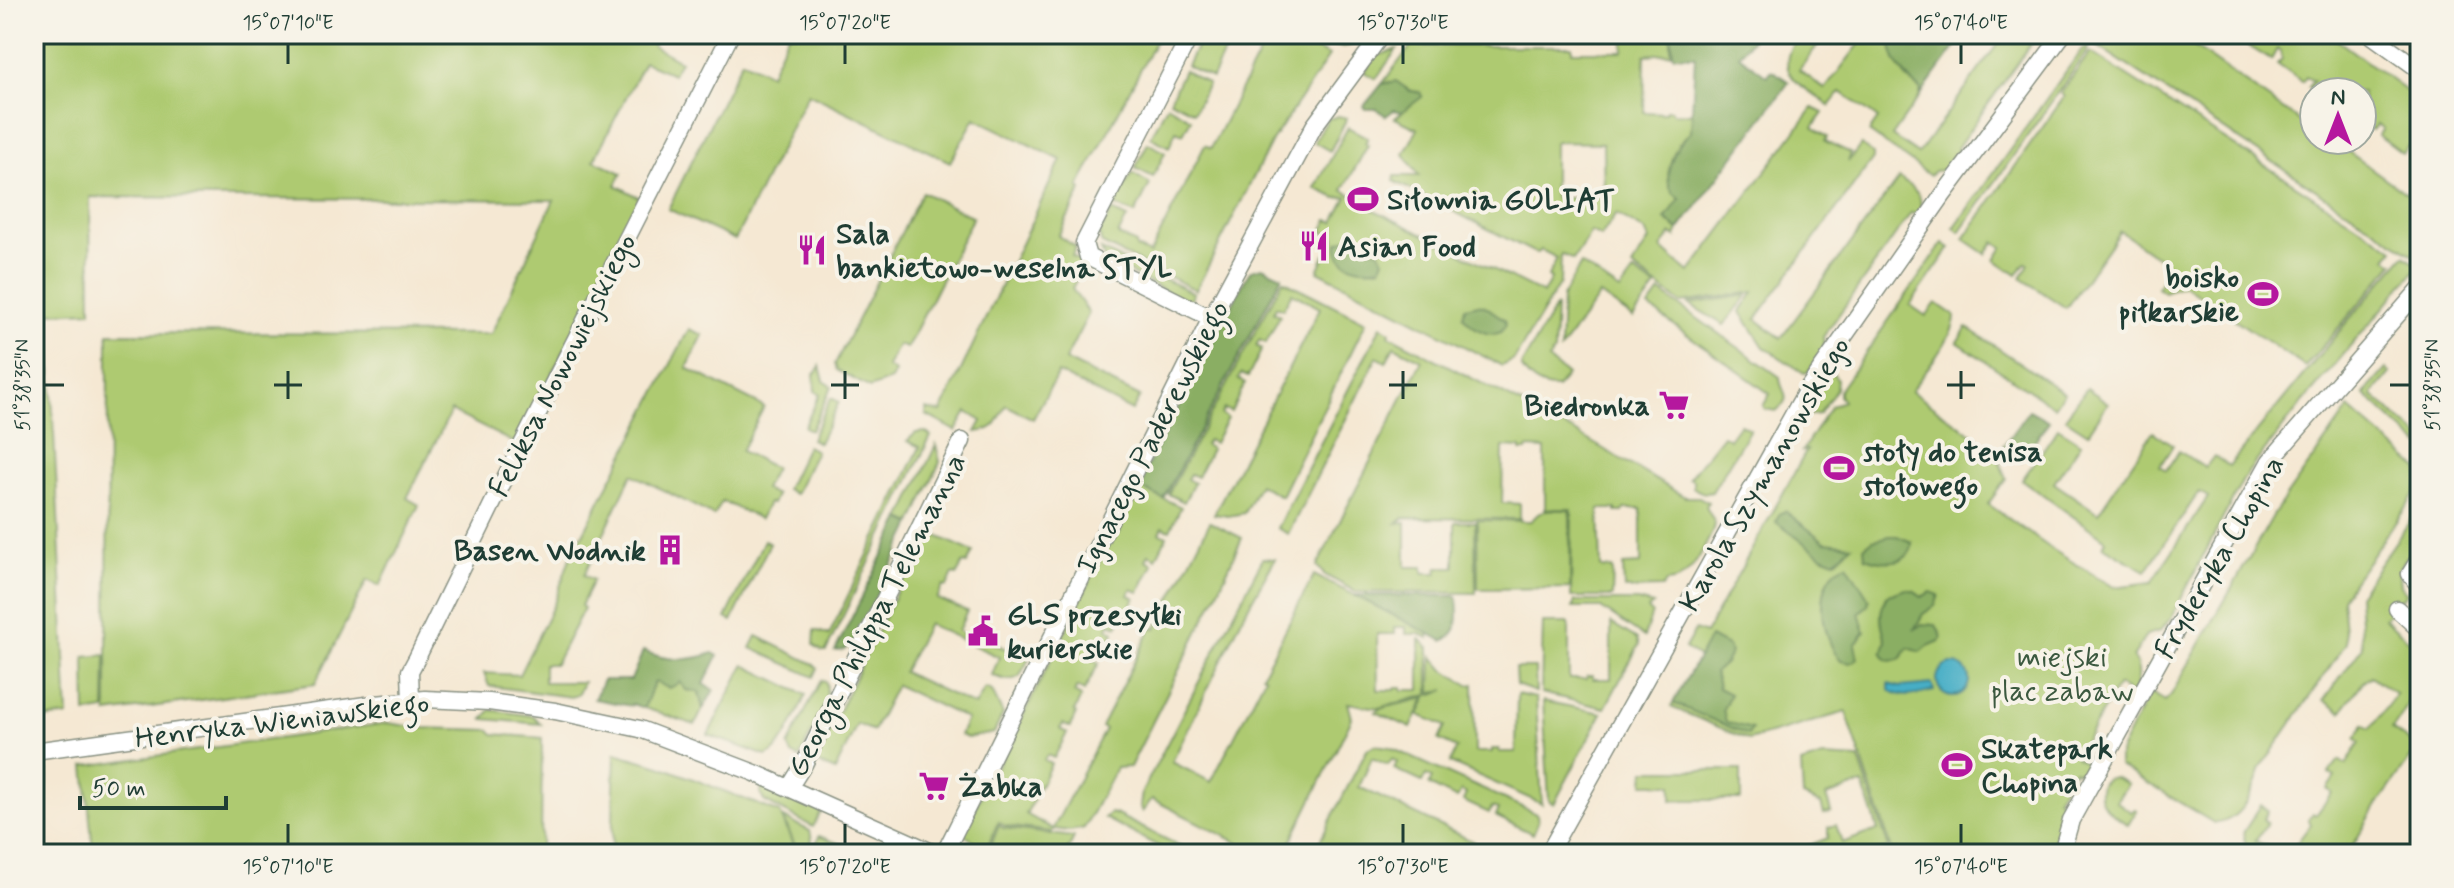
<svg xmlns="http://www.w3.org/2000/svg" width="2454" height="888" viewBox="0 0 2454 888" font-family="Mynerve,sans-serif">
	<style>
		.green { fill: #aeca71; stroke: #668452; stroke-width: 2; fill-rule: evenodd }
		.forest { fill: #8aae63; stroke: #54764c; stroke-width: 2 }
		.water { fill: #46aec6; stroke: #32767d; stroke-width: 2 }
		.lines { fill: none; stroke-linecap: round; stroke-linejoin: round }
		.street-casing { stroke: #8a9284; stroke-width: 19 }
		.street { stroke: #fff; stroke-width: 16 }
		.ticks { fill: none; stroke: #1f3d34; stroke-width: 3 }
		.labels { text-anchor: middle; stroke-width: 8; stroke-linejoin: round; paint-order: stroke }
		.poi-label { font-size: 30px; font-weight: bold; fill: #1f3d34; stroke: #f7f3e8; text-anchor: start }
		.street-label { font-size: 30px; fill: #1f3d34; stroke: #f7f3e8 }
		.park-label { font-size: 30px; fill: #3c5940; stroke: #f7f3e8 }
		.neatline { fill: none; stroke: #1f3d34; stroke-width: 3 }
		.ticks-label { font-size: 20px; text-anchor: middle; fill: #1f3d34 }
	</style>
	<rect width="100%" height="100%" fill="#f7f3e8"/>
	<filter id="ink" filterUnits="userSpaceOnUse"><feTurbulence type="fractalNoise" baseFrequency=".0125" numOctaves="2"/><feDisplacementMap in="SourceGraphic" scale="16" xChannelSelector="R" yChannelSelector="G"/><feConvolveMatrix kernelMatrix="1 2 1 2 8 2 1 2 1" color-interpolation-filters="sRGB"/></filter>
	<filter id="wash" filterUnits="userSpaceOnUse"><feTurbulence type="fractalNoise" baseFrequency=".006" numOctaves="4" result="noise"/><feDisplacementMap in="SourceGraphic" scale="32" xChannelSelector="R" yChannelSelector="G"/><feGaussianBlur stdDeviation="1.8" result="paint"/><feColorMatrix in="noise" values="0 0 0 0 0 0 0 0 0 0 0 0 0 0 0 0 0 1.4 0 .05"/><feComposite in="paint" operator="in"/></filter>
	<g filter="url(#wash)">
		<rect width="100%" height="100%" fill="#f5e8d3"/>
		<path class="green" d="M 34,34 L 658,34 L 653,46 L 680,61 L 673,74 L 644,62 L 594,160 L 622,173 L 616,185 L 642,199 L 516,444 L 451,411 L 407,498 L 419,505 L 380,586 L 367,580 L 315,684 L 107,713 L 108,333 L 491,334 L 554,200 L 90,197 L 91,311 L 48,313 L 68,716 L 34,720 Z
			M 788,34 L 1159,34 L 1079,187 L 1082,190 L 1058,236 L 1076,247 L 1072,256 L 1084,263 L 1072,289 L 1089,313 L 1065,360 L 1140,397 L 1132,411 L 1058,373 L 1033,419 L 1006,405 C 997,422 997,430 976,432 L 982,421 L 967,412 L 956,431 L 926,415 L 926,409 L 941,412 L 1061,160 L 975,118 L 950,162 L 808,93 L 735,240 L 668,209 L 742,60 L 770,74 Z
			M 1241,34 L 1285,34 L 1329,56 L 1272,141 L 1196,290 L 1102,244 L 1099,234 L 1112,211 L 1127,218 L 1118,235 L 1136,244 L 1136,248 L 1150,254 L 1205,145 L 1211,148 L 1263,46 Z
			M 1310,34 L 1364,34 C 1348,56 1329,44 1310,34 Z
			M 1420,34 L 1577,34 L 1417,37 Z
			M 1625,34 L 1671,34 L 1671,53 L 1645,55 L 1644,112 L 1665,113 L 1666,110 L 1672,110 L 1672,113 L 1693,114 L 1691,132 C 1665,152 1668,173 1680,199 L 1665,219 L 1679,230 L 1676,237 L 1672,234 L 1661,248 L 1689,273 L 1813,108 L 1823,113 L 1813,127 L 1827,137 L 1825,141 L 1851,153 L 1848,162 L 1861,145 L 1873,154 L 1873,159 L 1756,319 L 1781,338 L 1899,178 C 1913,188 1928,197 1917,214 L 1911,213 L 1823,337 L 1825,351 L 1808,372 L 1804,373 L 1764,347 L 1741,312 L 1754,292 L 1681,303 L 1632,267 L 1649,240 L 1645,231 L 1616,214 L 1601,237 L 1591,232 L 1573,260 L 1561,254 L 1560,283 L 1514,360 L 1502,366 L 1318,271 L 1325,255 L 1329,257 L 1332,251 L 1329,249 L 1335,238 L 1322,231 L 1328,220 L 1334,222 L 1347,197 L 1336,198 L 1315,188 L 1348,127 L 1368,138 L 1365,143 L 1368,145 L 1343,190 L 1357,198 L 1356,201 L 1543,294 L 1551,279 L 1548,277 L 1557,258 L 1541,250 L 1538,253 L 1533,252 L 1394,181 L 1395,176 L 1419,176 L 1404,154 L 1418,129 L 1395,118 L 1422,96 C 1418,94 1414,93 1411,91 C 1399,85 1396,80 1382,84 L 1411,46 L 1572,46 L 1572,51 L 1623,51 ZM 1554,142 L 1603,143 L 1604,198 L 1582,198 L 1582,195 L 1576,195 L 1576,198 L 1554,198 Z
			M 1799,34 L 1826,34 L 1799,70 L 1825,89 L 1867,34 L 1904,34 L 1898,36 L 1895,61 L 1907,79 L 1921,90 L 1920,96 L 1892,136 L 1918,154 L 2005,34 L 2038,34 L 1957,148 L 1958,156 L 1946,170 L 1934,171 L 1930,176 L 1869,132 L 1878,119 L 1841,92 L 1830,106 C 1799,83 1770,74 1799,34 Z
			M 2099,34 L 2114,34 L 2118,37 L 2121,34 L 2176,34 L 2314,131 L 2314,140 L 2326,140 L 2337,148 L 2339,145 L 2407,194 L 2420,171 L 2420,259 L 2095,44 Z
			M 2243,34 L 2329,34 L 2420,101 L 2420,158 L 2408,146 L 2402,153 L 2378,135 L 2383,129 L 2377,124 L 2372,130 L 2362,123 L 2362,92 L 2315,92 L 2308,87 L 2313,81 L 2306,77 L 2302,82 L 2277,64 L 2282,59 L 2281,52 L 2277,49 L 2271,60 L 2242,42 L 2246,36 Z
			M 1200,39 L 1224,53 L 1212,78 L 1187,66 Z
			M 2087,47 L 2089,48 L 1960,232 L 1954,228 L 2082,49 Z
			M 1397,49 L 1376,79 L 1364,72 L 1377,56 Z
			M 2090,52 L 2394,249 L 2387,258 L 2394,263 L 2305,367 L 2184,285 L 2164,292 L 2157,287 L 2171,267 L 2120,231 L 2066,308 L 2021,278 L 2029,264 L 2025,263 L 2017,275 L 1995,260 L 2003,247 L 1994,242 L 1986,254 L 1964,239 L 2064,97 L 2061,93 Z
			M 1184,70 L 1208,84 L 1194,112 L 1170,100 Z
			M 1167,105 L 1191,119 L 1183,134 L 1176,131 L 1169,147 L 1151,137 Z
			M 1338,116 L 1347,118 L 1330,151 L 1314,142 L 1328,119 Z
			M 1148,143 L 1165,153 L 1153,177 L 1135,168 Z
			M 1132,173 L 1150,184 L 1135,214 L 1115,206 Z
			M 922,192 L 973,217 L 907,348 L 898,345 L 887,367 L 895,372 L 891,380 L 870,388 L 837,370 L 835,364 Z
			M 1943,243 L 1950,248 L 1910,305 L 1926,316 L 1936,303 L 1955,316 C 1955,337 1923,373 1911,391 L 1996,451 L 2006,479 L 1988,504 L 2053,550 L 2114,587 L 2152,582 L 2208,497 L 2199,492 L 2146,571 L 2103,546 L 2106,540 L 2022,480 L 2058,428 L 2081,443 L 2054,483 L 2098,513 L 2153,432 L 2173,445 L 2160,466 L 2166,470 L 2179,451 L 2205,468 L 2214,456 L 2229,466 L 2345,324 L 2405,255 L 2419,266 L 2304,401 L 2245,476 L 2171,618 L 2160,631 L 2146,635 L 2133,658 C 2141,669 2139,683 2132,694 L 2118,685 L 2076,757 L 2094,768 L 2088,776 L 2074,770 L 2057,798 L 2071,807 L 2062,824 L 2055,848 L 2043,853 L 1892,850 L 1846,712 L 1749,740 L 1671,707 L 1699,657 L 1685,648 L 1695,630 L 1705,634 L 1807,450 L 1802,451 L 1831,406 L 1843,401 L 1839,396 L 1839,391 Z
			M 1101,250 L 1194,293 L 1189,303 L 1105,260 Z
			M 1581,264 L 1620,291 L 1634,272 L 1656,287 L 1633,318 L 1600,295 L 1560,350 L 1562,297 Z
			M 1283,280 L 1366,322 L 1281,496 L 1259,484 L 1244,513 L 1228,516 L 1214,514 L 1320,308 L 1292,293 L 1283,309 L 1276,306 L 1274,312 L 1280,315 L 1266,343 L 1259,340 L 1256,346 L 1262,349 L 1248,377 L 1241,374 L 1238,379 L 1245,383 L 1231,412 L 1224,409 L 1221,414 L 1227,418 L 1214,443 L 1208,440 L 1205,445 L 1211,449 L 1197,477 L 1190,474 L 1187,479 L 1194,483 L 1184,502 L 1168,494 Z
			M 1660,292 L 1780,377 C 1780,393 1795,396 1776,411 L 1765,409 L 1763,406 L 1770,394 L 1649,307 Z
			M 1748,295 L 1724,325 L 1689,304 Z
			M 1556,306 L 1554,352 L 1548,360 L 1567,375 L 1557,388 C 1542,389 1528,380 1521,366 Z
			M 1381,326 L 1390,331 L 1389,335 L 1573,431 L 1685,497 L 1699,497 L 1708,502 L 1706,507 L 1715,523 L 1714,529 C 1703,548 1692,582 1666,582 L 1662,588 L 1624,589 L 1623,565 L 1641,564 L 1641,509 L 1624,509 L 1623,512 L 1616,512 L 1616,509 L 1599,509 L 1601,568 L 1613,569 L 1612,597 L 1571,597 L 1572,509 L 1545,509 L 1545,449 L 1528,448 L 1527,451 L 1521,451 L 1521,448 L 1503,447 L 1502,503 L 1520,504 L 1520,519 L 1404,518 L 1397,523 L 1406,522 L 1406,567 L 1423,567 L 1423,573 L 1437,573 L 1438,567 L 1455,567 L 1455,522 L 1475,522 L 1476,593 L 1356,592 L 1325,575 L 1317,566 L 1422,360 L 1394,346 L 1386,362 L 1377,357 L 1288,534 L 1277,528 Z
			M 1967,327 L 2064,393 L 2054,407 L 1957,342 Z
			M 689,329 L 703,335 L 687,368 L 764,407 L 741,451 L 775,468 L 764,489 L 776,495 L 772,504 L 768,503 L 760,519 L 722,501 L 714,516 L 632,474 L 584,575 L 593,580 L 581,606 L 584,608 L 555,664 L 544,664 L 544,682 L 583,682 L 578,694 L 571,697 L 489,686 L 484,673 L 519,675 L 554,604 L 569,561 Z
			M 820,366 L 824,381 L 832,386 L 811,430 L 804,427 L 820,394 L 815,391 L 814,373 L 816,373 Z
			M 2386,369 L 2390,373 L 2372,395 L 2420,437 L 2420,446 L 2364,394 Z
			M 1830,370 L 1837,378 L 1836,389 L 1819,414 L 1811,415 L 1804,412 Z
			M 2087,388 L 2108,403 L 2088,433 L 2065,418 Z
			M 831,398 L 839,402 L 819,443 L 811,439 Z
			M 2349,408 L 2419,469 L 2420,483 L 2416,493 L 2342,598 L 2346,643 L 2261,768 C 2254,790 2241,823 2214,823 L 2119,766 L 2119,753 L 2150,692 L 2165,701 L 2171,695 L 2274,514 Z
			M 1740,424 L 1750,429 L 1712,492 C 1704,494 1699,492 1693,487 L 1693,480 L 1689,478 L 1723,435 L 1729,439 Z
			M 925,432 L 931,436 L 826,651 L 822,651 L 814,645 L 815,630 L 829,635 L 920,447 L 907,441 L 916,433 Z
			M 936,445 L 940,462 L 912,524 L 901,519 Z
			M 807,446 L 816,451 L 795,494 L 786,489 Z
			M 1137,486 L 1181,507 L 1170,530 L 1163,527 L 1160,533 L 1167,536 L 1156,558 L 1149,554 L 1146,560 L 1153,564 L 1139,592 L 1131,589 L 1129,595 L 1135,598 L 1127,614 L 1124,613 L 1117,626 L 1110,623 L 1108,628 L 1114,632 L 1102,657 L 1094,653 L 1092,659 L 1099,663 L 1084,691 L 1077,687 L 1074,693 L 1081,697 L 1074,712 L 1076,714 L 1070,727 L 1063,724 L 1060,729 L 1067,733 L 1054,758 L 1047,755 L 1044,760 L 1051,764 L 1037,792 L 1030,789 L 1027,795 L 1034,799 L 1026,814 L 1053,829 L 1105,729 L 1101,727 L 1152,627 L 1156,628 L 1210,522 L 1242,538 L 1216,596 L 1130,767 L 1116,768 L 1084,828 L 1070,831 L 1054,829 L 1052,832 L 1005,826 L 998,822 L 987,849 L 961,833 L 1006,750 Z
			M 2420,507 L 2420,540 L 2398,569 L 2400,586 L 2407,593 L 2384,618 L 2415,646 C 2414,687 2417,695 2392,729 L 2420,749 L 2420,757 L 2414,754 L 2375,808 L 2348,854 L 2286,854 L 2291,847 L 2293,848 L 2311,824 L 2308,820 L 2313,813 L 2316,815 L 2332,793 L 2327,789 L 2335,777 L 2329,773 L 2339,760 L 2346,765 L 2360,742 L 2355,738 L 2364,725 L 2370,729 L 2396,694 L 2371,676 L 2362,683 L 2341,712 L 2324,700 L 2362,647 L 2358,595 Z
			M 1546,510 L 1570,510 L 1570,588 L 1478,589 L 1477,520 L 1531,521 L 1538,514 Z
			M 926,531 L 973,552 L 967,564 L 963,563 L 957,575 L 953,574 L 947,587 L 943,586 L 937,599 L 967,611 L 958,631 L 972,638 L 975,635 L 1029,659 L 1019,677 C 1010,682 1001,679 992,675 L 999,657 L 928,624 L 903,672 L 975,706 L 985,688 L 992,691 L 1003,714 L 994,733 L 967,738 L 960,735 L 967,719 L 896,685 L 873,731 L 857,724 L 835,771 L 814,762 Z
			M 764,540 L 770,543 L 732,621 L 726,618 Z
			M 1263,558 L 1275,559 L 1242,618 L 1172,762 L 1211,782 L 1265,677 L 1262,675 L 1314,575 L 1428,632 L 1429,638 L 1420,634 L 1406,634 L 1406,627 L 1395,627 L 1395,634 L 1377,634 L 1378,690 L 1395,690 L 1396,687 L 1402,687 L 1402,690 L 1420,690 L 1420,639 L 1429,648 L 1429,695 L 1446,690 L 1431,692 L 1432,656 L 1444,670 L 1469,685 L 1474,684 L 1475,752 L 1492,752 L 1492,749 L 1499,749 L 1499,752 L 1516,752 L 1517,694 L 1536,698 L 1542,804 L 1450,763 L 1457,748 L 1439,740 L 1445,726 L 1419,715 L 1428,695 L 1378,708 L 1348,703 L 1352,718 L 1285,854 L 1260,854 L 1152,799 L 1142,812 L 1140,807 L 1142,792 Z
			M 1575,601 L 1637,601 L 1653,605 L 1648,609 L 1652,613 L 1644,637 L 1601,608 L 1573,608 Z
			M 1543,623 L 1569,623 L 1569,679 L 1586,679 L 1587,676 L 1593,676 L 1593,679 L 1611,679 L 1611,623 L 1637,639 L 1639,645 L 1605,708 L 1541,693 Z
			M 757,636 L 814,664 L 818,668 L 814,677 L 751,648 Z
			M 106,655 L 105,710 L 86,713 L 85,657 Z
			M 744,665 L 806,695 C 798,711 783,751 766,756 L 708,735 Z
			M 1515,668 L 1535,668 L 1536,692 L 1516,685 Z
			M 821,680 L 825,681 C 834,698 807,740 799,758 L 792,754 L 788,746 Z
			M 656,682 L 683,682 L 690,691 L 699,692 L 703,709 L 695,725 L 644,708 L 652,687 Z
			M 1425,698 L 1411,728 L 1376,712 L 1379,709 Z
			M 1543,701 L 1602,713 L 1554,804 L 1549,801 Z
			M 491,710 L 534,716 L 541,724 L 483,719 Z
			M 388,723 L 421,728 L 490,730 L 494,734 L 542,738 L 541,854 L 34,854 L 34,773 L 47,771 L 43,851 L 93,851 L 85,766 Z
			M 1375,745 L 1389,747 L 1537,814 L 1538,822 L 1533,834 L 1495,816 L 1498,809 L 1492,807 L 1489,813 L 1463,801 L 1466,794 L 1461,791 L 1457,799 L 1429,785 L 1432,778 L 1426,775 L 1422,782 L 1394,769 L 1397,762 L 1392,759 L 1388,765 L 1372,758 L 1359,787 L 1499,854 L 1321,854 L 1315,851 L 1367,749 Z
			M 615,753 L 660,766 L 780,813 L 797,854 L 612,854 Z
			M 1822,757 L 1859,759 L 1889,848 L 1861,854 L 1807,854 L 1808,846 L 1828,838 L 1828,827 L 1836,825 L 1842,843 L 1878,830 L 1863,784 L 1826,796 L 1831,812 L 1824,814 L 1821,804 L 1803,796 L 1801,764 Z
			M 1645,770 L 1741,770 L 1741,800 L 1672,800 L 1672,784 L 1644,784 Z
			M 2114,777 L 2128,784 L 2116,801 L 2131,812 L 2135,809 L 2137,810 L 2128,825 C 2113,814 2095,806 2101,784 L 2106,779 Z
			M 763,786 L 821,812 L 813,827 L 764,801 L 760,792 Z
			M 2261,805 L 2268,811 L 2263,819 L 2267,823 L 2255,841 L 2272,848 L 2270,851 L 2274,854 L 2248,854 L 2243,833 Z
			M 1110,813 L 1117,815 L 1196,854 L 1173,854 L 1104,818 Z
			M 784,818 L 810,831 L 812,840 L 809,854 L 798,854 Z
			M 999,825 L 1003,828 L 1074,837 L 1066,854 L 1002,854 L 990,848 Z
			M 819,836 L 866,854 L 813,854 Z"/>
		<path class="forest" d="M 1671,34 L 1756,34 L 1739,55 L 1767,76 L 1772,70 L 1789,82 L 1679,230 L 1665,219 L 1680,199 C 1677,196 1673,194 1671,190 C 1662,171 1677,143 1691,132 L 1695,56 L 1673,55 Z
			M 1904,34 L 1965,34 L 1920,96 L 1921,90 C 1906,78 1892,63 1891,43 Z
			M 1396,81 L 1410,91 L 1420,92 L 1422,97 L 1402,112 L 1394,110 L 1386,116 L 1377,109 L 1366,109 L 1364,106 L 1382,84 Z
			M 1352,236 L 1365,246 L 1379,251 L 1384,259 L 1381,267 C 1363,271 1335,267 1338,242 Z
			M 1262,267 L 1282,276 L 1163,499 L 1137,486 L 1247,276 L 1251,270 Z
			M 1478,304 L 1485,306 L 1505,320 L 1506,325 L 1501,332 C 1487,338 1473,328 1463,316 L 1465,307 Z
			M 2029,410 L 2049,421 L 2020,461 L 2007,459 L 2003,446 Z
			M 1785,511 L 1825,542 L 1852,545 L 1835,561 L 1822,556 L 1776,522 L 1779,514 Z
			M 901,519 L 912,524 L 856,639 L 844,650 L 835,651 Z
			M 1890,536 L 1897,536 L 1912,542 C 1912,567 1881,563 1865,557 L 1864,547 L 1873,540 Z
			M 1847,564 L 1869,599 L 1868,605 L 1859,613 L 1865,632 L 1855,645 L 1858,658 L 1851,663 L 1841,661 C 1821,639 1811,575 1847,564 Z
			M 1906,589 L 1915,591 L 1921,597 L 1931,592 L 1939,595 L 1935,606 L 1923,614 L 1914,630 L 1922,624 L 1936,625 L 1942,637 L 1940,641 L 1928,646 L 1921,652 L 1908,648 L 1901,659 C 1894,662 1885,662 1882,653 L 1886,641 C 1881,624 1877,611 1888,595 Z
			M 1354,595 L 1457,596 C 1458,614 1462,632 1443,641 Z
			M 1710,637 L 1727,646 L 1731,652 L 1725,663 L 1715,672 L 1718,688 L 1730,694 L 1723,709 L 1726,722 L 1752,729 L 1748,735 L 1673,703 Z
			M 643,651 C 667,661 688,662 713,653 L 718,656 L 704,684 L 714,690 L 703,709 L 699,692 L 686,690 L 680,682 C 668,691 667,688 657,682 L 654,683 L 644,708 L 632,704 L 631,706 L 594,699 L 603,680 L 631,680 Z"/>
		<path class="water" d="M1937 680a16 16 0 1 1 32 0a16 16 0 1 1-32 0Z
			M 1889,684 L 1900,687 L 1932,684 L 1934,691 C 1917,695 1904,700 1889,690 Z"/>
	</g>
	<g filter="url(#ink)">
		<g class="lines">
			<g class="street-casing">
				<path id="street" d="M 1191,34 L 1084,243 L 1088,257 L 1211,318
					M 2370,34 L 2420,70
					M 2417,583 L 2410,574 L 2420,558
					M 2397,609 L 2420,630
					M 411,701 L 410,671 L 417,658 L 507,474 L 731,34
					M 2420,711 L 2420,726
					M 34,751 L 366,705 L 425,699 L 489,702 L 555,711 L 640,729 L 755,773 L 936,854
					M 789,788 L 804,764 L 962,441
					M 944,854 L 1211,318 L 1314,126 L 1382,34
					M 1548,854 L 1808,388 L 1943,195 L 2063,34
					M 2065,854 L 2065,841 L 2071,820 L 2270,461 L 2420,289"/>
			</g>
			<use href="#street" class="street"/>
		</g>
	</g>
	<path class="ticks" d="M 288,44 L 288,64M 845,44 L 845,64M 1403,44 L 1403,64M 1961,44 L 1961,64M 288,371 L 288,399M 845,371 L 845,399M 1403,371 L 1403,399M 1961,371 L 1961,399M 44,385 L 64,385M 274,385 L 302,385M 831,385 L 859,385M 1389,385 L 1417,385M 1947,385 L 1975,385M 2390,385 L 2410,385M 288,824 L 288,844M 845,824 L 845,844M 1403,824 L 1403,844M 1961,824 L 1961,844"/>
	<defs>
		<g id="stadium-bare" transform="scale(2.4)"><path d="M0-5a6.5 5 0 1 0 0 10a6.5 5 0 1 0 0-10ZM-3.5-1.8h7v3.6h-7Z" fill="#b5179e" stroke="#f7f3e8" stroke-width="2.5" paint-order="stroke"/></g>
		<g id="restaurant-bare" transform="scale(2.4)"><path d="M-5-6h1v4h1v-4h1v4h1v-4h1v5L-1.5 .5V6h-2V.5L-5-1ZM5-6V6H3V1.5H1.5Q1.5-4 5-6Z" fill="#b5179e" stroke="#f7f3e8" stroke-width="2.5" paint-order="stroke"/></g>
		<g id="supermarket-bare" transform="scale(2.4)"><path d="M-6-5.5h2.5l.6 2H6L4.5 2H-2.5L-4.4-4H-6ZM-1.5 3.2a1.3 1.3 0 1 0 .1 0ZM3 3.2a1.3 1.3 0 1 0 .1 0Z" fill="#b5179e" stroke="#f7f3e8" stroke-width="2.5" paint-order="stroke"/></g>
		<g id="building-bare" transform="scale(2.4)"><path d="M-4-6H4V6H1V3H-1V6H-4ZM-2.5-4.3h1.7v1.8h-1.7ZM.8-4.3h1.7v1.8H.8ZM-2.5-1h1.7V.8h-1.7ZM.8-1h1.7V.8H.8Z" fill="#b5179e" stroke="#f7f3e8" stroke-width="2.5" paint-order="stroke"/></g>
		<g id="civic-bare" transform="scale(2.4)"><path d="M-.6-6.5H3V-4.5H.6V-3L4-1V1h2V6H-6V1h2V-1L-.6-3ZM-1.2 2.5V6h2.4V2.5Z" fill="#b5179e" stroke="#f7f3e8" stroke-width="2.5" paint-order="stroke"/></g>
	</defs>
	<g fill-rule="evenodd">
		<use href="#stadium-bare" x="1363" y="199"/>
		<use href="#restaurant-bare" x="1314" y="246"/>
		<use href="#restaurant-bare" x="812" y="250"/>
		<use href="#stadium-bare" x="2263" y="294"/>
		<use href="#supermarket-bare" x="1674" y="405"/>
		<use href="#stadium-bare" x="1839" y="468"/>
		<use href="#building-bare" x="670" y="550"/>
		<use href="#civic-bare" x="983" y="631"/>
		<use href="#stadium-bare" x="1957" y="765"/>
		<use href="#supermarket-bare" x="934" y="786"/>
	</g>
	<g class="labels">
		<g class="poi-label">
			<text x="1387" y="209">Siłownia GOLIAT</text>
			<text x="836" y="243">Sala<tspan x="836" dy="34">bankietowo-weselna STYL</tspan></text>
			<text x="1338" y="256">Asian Food</text>
			<text x="2239" y="287" text-anchor="end">boisko<tspan x="2239" dy="34">piłkarskie</tspan></text>
			<text x="1650" y="415" text-anchor="end">Biedronka</text>
			<text x="1863" y="461">stoły do tenisa<tspan x="1863" dy="34">stołowego</tspan></text>
			<text x="646" y="560" text-anchor="end">Basen Wodnik</text>
			<text x="1007" y="624">GLS przesyłki<tspan x="1007" dy="34">kurierskie</tspan></text>
			<text x="1981" y="758">Skatepark<tspan x="1981" dy="34">Chopina</tspan></text>
			<text x="958" y="796">Żabka</text>
		</g>
		<g class="street-label">
			<text transform="translate(562 365) rotate(-63)" y="10">Feliksa Nowowiejskiego</text>
			<text transform="translate(1152 437) rotate(-63)" y="10">Ignacego Paderewskiego</text>
			<text transform="translate(1764 474) rotate(-60)" y="10">Karola Szymanowskiego</text>
			<text transform="translate(2219 557) rotate(-60)" y="10">Fryderyka Chopina</text>
			<text transform="translate(876 615) rotate(-63)" y="10">Georga Philippa Telemanna</text>
			<text transform="translate(282 720) rotate(-7)" y="10">Henryka Wieniawskiego</text>
		</g>
		<g class="park-label">
			<text x="2062" y="666">miejski<tspan x="2062" dy="34">plac zabaw</tspan></text>
		</g>
	</g>
	<rect width="2454" height="888" fill="none" stroke="#f7f3e8" stroke-width="88"/>
	<g transform="translate(2338 116)"><circle r="38" fill="#f7f3e8" stroke="#a1aaa0" stroke-width="2"/>
	<path d="M0-6L14 30L0 20L-14 30Z" fill="#b5179e"/>
	<text y="-12" font-size="22" font-weight="bold" text-anchor="middle" fill="#1f3d34">N</text>
	</g>
	<path d="M80 796v12h146v-12" fill="none" stroke="#1f3d34" stroke-width="4"/>
	<text x="92" y="796" font-size="24" fill="#1f3d34" stroke="#f7f3e8" stroke-width="6" paint-order="stroke">50 m</text>
	<rect x="44" y="44" width="2366" height="800" class="neatline"/>
	<g class="ticks-label">
		<text x="288" y="29">15°07'10"E</text>
		<text x="845" y="29">15°07'20"E</text>
		<text x="1403" y="29">15°07'30"E</text>
		<text x="1961" y="29">15°07'40"E</text>
		<text transform="translate(22 385) rotate(-90)" y="7">51°38'35"N</text>
		<text transform="translate(2432 385) rotate(-90)" y="7">51°38'35"N</text>
		<text x="288" y="873">15°07'10"E</text>
		<text x="845" y="873">15°07'20"E</text>
		<text x="1403" y="873">15°07'30"E</text>
		<text x="1961" y="873">15°07'40"E</text>
	</g>
</svg>
